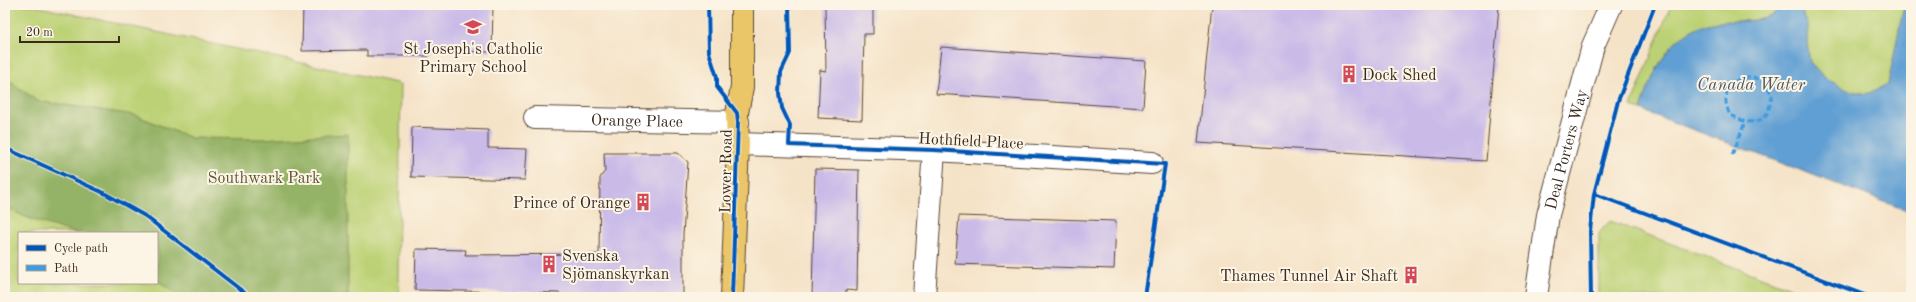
<svg xmlns="http://www.w3.org/2000/svg" width="1916" height="302" viewBox="0 0 1916 302" font-family="'Old Standard TT',serif">
	<style>
		.green { fill: #bcd175; stroke: #7c7e4a; fill-rule: evenodd }
		.forest { fill: #95b366; stroke: #686e42 }
		.water { fill: #619fd3; stroke: #4e6478 }
		.building { fill: #c9bae8 }
		.lines { fill: none; stroke-linecap: round; stroke-linejoin: round }
		.minor-casing { stroke: #574638; stroke-width: 24 }
		.primary-casing { stroke: #574638; stroke-width: 24 }
		.minor { stroke: #fff; stroke-width: 22 }
		.primary { stroke: #ebc669; stroke-width: 22 }
		.quiet { stroke: #3f9ce0; stroke-width: 3; stroke-dasharray: 6 3; stroke-linecap: butt }
		.cycleway-casing { stroke: #fcf5e5; stroke-width: 6 }
		.cycleway { stroke: #0057b8; stroke-width: 4 }
		.labels { text-anchor: middle; stroke-width: 4; stroke-linejoin: round; paint-order: stroke }
		.poi-label { font-size: 16px; fill: #3b2a1e; stroke: #fcf5e5; text-anchor: start }
		.street-label { font-size: 16px; fill: #3b2a1e; stroke: #fcf5e5 }
		.park-label { font-size: 16px; fill: #5b5434; stroke: #fcf5e5 }
		.water-label { font-size: 17px; font-style: italic; fill: #4a5966; stroke: #fcf5e5 }
	</style>
	<rect width="100%" height="100%" fill="#fcf5e5"/>
	<filter id="ink" filterUnits="userSpaceOnUse"><feTurbulence type="fractalNoise" baseFrequency=".025" numOctaves="2"/><feDisplacementMap in="SourceGraphic" scale="8" xChannelSelector="R" yChannelSelector="G"/><feConvolveMatrix kernelMatrix="1 2 1 2 8 2 1 2 1" color-interpolation-filters="sRGB"/></filter>
	<filter id="wash" filterUnits="userSpaceOnUse"><feTurbulence type="fractalNoise" baseFrequency=".012" numOctaves="4" result="noise"/><feDisplacementMap in="SourceGraphic" scale="16" xChannelSelector="R" yChannelSelector="G"/><feGaussianBlur stdDeviation="0.9" result="paint"/><feColorMatrix in="noise" values="0 0 0 0 0 0 0 0 0 0 0 0 0 0 0 0 0 1.4 0 .05"/><feComposite in="paint" operator="in"/></filter>
	<g filter="url(#wash)">
		<rect width="100%" height="100%" fill="#f5e3c8"/>
		<path class="green" d="M 5,5 L 30,5 L 401,84 L 398,279 L 400,293 L 405,297 L 5,297 ZM 19,233 L 157,233 L 157,283 L 19,283 Z
			M 1671,5 L 1782,5 C 1778,8 1775,14 1771,16 C 1756,23 1735,20 1719,22 C 1672,26 1653,70 1641,110 L 1631,106 Z
			M 1805,5 L 1904,5 L 1888,84 L 1867,94 L 1847,90 L 1824,77 L 1810,62 L 1807,43 L 1808,25 L 1802,12 Z
			M 1610,221 L 1815,297 L 1599,297 L 1599,233 Z"/>
		<path class="forest" d="M 5,77 L 37,101 L 135,115 L 191,138 L 261,139 L 348,134 L 348,297 L 179,297 L 157,280 L 157,233 L 75,233 L 30,219 L 5,207 Z"/>
		<path class="water" d="M 1782,5 L 1805,5 L 1802,12 L 1808,25 L 1807,43 L 1810,62 L 1824,77 L 1847,90 L 1867,94 L 1888,84 L 1904,5 L 1911,5 L 1911,212 L 1641,110 C 1653,70 1672,26 1719,22 C 1735,20 1756,23 1771,16 C 1775,14 1778,8 1782,5 Z"/>
		<g id="blocks">
			<path class="building" d="M 303,5 L 493,5 L 492,52 L 429,51 L 429,56 L 367,56 L 367,50 L 302,51 Z
				M 825,5 L 873,5 L 873,34 L 864,34 L 862,120 L 818,118 L 820,70 L 826,71 Z
				M 1212,5 L 1499,5 L 1486,161 L 1198,143 Z
				M 941,47 L 1146,61 L 1143,108 L 936,94 Z
				M 412,127 L 488,130 L 488,148 L 527,149 L 525,180 L 411,177 Z
				M 604,153 L 678,153 L 688,162 L 683,235 L 683,297 L 560,297 L 560,293 L 415,290 L 416,249 L 466,250 L 465,255 L 599,254 L 600,178 L 605,171 Z
				M 815,169 L 859,170 L 857,291 L 846,290 L 846,297 L 812,297 Z
				M 959,216 L 1116,221 L 1114,269 L 955,264 Z"/>
		</g>
	</g>
	<g filter="url(#ink)">
		<use href="#blocks" fill-opacity="0" stroke="#574638" stroke-width="1"/>
		<g class="lines">
			<g class="minor-casing">
				<g id="minor">
					<path id="s1" d="M 535,118 L 738,122"/>
					<path d="M 738,144 L 934,150 L 1152,163"/>
					<path d="M 924,297 L 934,150"/>
					<path id="s2" d="M 1536,297 L 1548,215 L 1593,46 L 1611,5"/>
				</g>
			</g>
			<g class="primary-casing">
				<path id="primary" d="M 732,297 L 738,144 L 737,113 L 742,87 L 742,5"/>
			</g>
			<use href="#minor" class="minor"/>
			<use href="#primary" class="primary"/>
			<path class="quiet" d="M 1732,155 L 1745,122 L 1729,114 C 1728,109 1725,103 1726,98 C 1727,78 1752,70 1765,84 C 1768,87 1770,92 1772,95 C 1768,115 1767,122 1745,122"/>
			<g class="cycleway-casing">
				<path id="cycleway" d="M 708,5 L 709,52 L 717,77 L 717,87 L 737,113 L 738,122 L 732,297
					M 789,5 L 790,53 L 781,72 L 780,93 L 782,108 L 790,125 L 789,145 L 934,150 L 1165,164 L 1145,297
					M 5,148 L 104,193 L 145,216 L 250,297
					M 1594,194 L 1870,297
					M 1591,297 L 1590,231 L 1594,194 L 1618,101 L 1655,5"/>
			</g>
			<use href="#cycleway" class="cycleway"/>
		</g>
	</g>
	<defs>
		<g id="school-bare" transform="scale(1.38)"><path d="M0-5L7-2L0 1L-7-2ZM-4 1L0 2.5L4 1V4Q0 6-4 4Z" fill="#d1495b" stroke="#fcf5e5" stroke-width="2.5" paint-order="stroke"/></g>
		<g id="building-bare" transform="scale(1.38)"><path d="M-4-6H4V6H1V3H-1V6H-4ZM-2.5-4.3h1.7v1.8h-1.7ZM.8-4.3h1.7v1.8H.8ZM-2.5-1h1.7V.8h-1.7ZM.8-1h1.7V.8H.8Z" fill="#d1495b" stroke="#fcf5e5" stroke-width="2.5" paint-order="stroke"/></g>
	</defs>
	<g fill-rule="evenodd">
		<use href="#school-bare" x="473" y="27"/>
		<use href="#building-bare" x="1349" y="74"/>
		<use href="#building-bare" x="643" y="202"/>
		<use href="#building-bare" x="549" y="264"/>
		<use href="#building-bare" x="1411" y="275"/>
	</g>
	<g class="labels">
		<g class="poi-label">
			<text x="473" y="54" text-anchor="middle">St Joseph's Catholic<tspan x="473" dy="18">Primary School</tspan></text>
			<text x="1362" y="80">Dock Shed</text>
			<text x="630" y="208" text-anchor="end">Prince of Orange</text>
			<text x="562" y="261">Svenska<tspan x="562" dy="18">Sjömanskyrkan</tspan></text>
			<text x="1398" y="281" text-anchor="end">Thames Tunnel Air Shaft</text>
		</g>
		<g class="street-label">
			<text dy="6" stroke="none"><textPath href="#s1" startOffset="102">Orange Place</textPath></text>
			<text transform="translate(971 140) rotate(3)" y="6">Hothfield Place</text>
			<text dy="6" stroke="none"><textPath href="#s2" startOffset="151">Deal Porters Way</textPath></text>
			<text transform="translate(725 171) rotate(-89)" y="6">Lower Road</text>
		</g>
		<g class="park-label">
			<text x="264" y="183">Southwark Park</text>
		</g>
		<g class="water-label">
			<text x="1751" y="90">Canada Water</text>
		</g>
	</g>
	<rect width="1916" height="302" fill="none" stroke="#fcf5e5" stroke-width="20"/>
	<rect x="18" y="232" width="140" height="52" fill="#fcf5e5" stroke="#afa495"/>
	<rect x="26" y="245" width="20" height="6" fill="#0057b8" stroke="#afa495"/>
	<text x="54" y="252" font-size="12" fill="#3b2a1e">Cycle path</text>
	<rect x="26" y="265" width="20" height="6" fill="#3f9ce0" stroke="#afa495"/>
	<text x="54" y="272" font-size="12" fill="#3b2a1e">Path</text>
	<path d="M20 36v6h99v-6" fill="none" stroke="#3b2a1e" stroke-width="2"/>
	<text x="26" y="36" font-size="12" fill="#3b2a1e" stroke="#fcf5e5" stroke-width="3" paint-order="stroke">20 m</text>
</svg>
